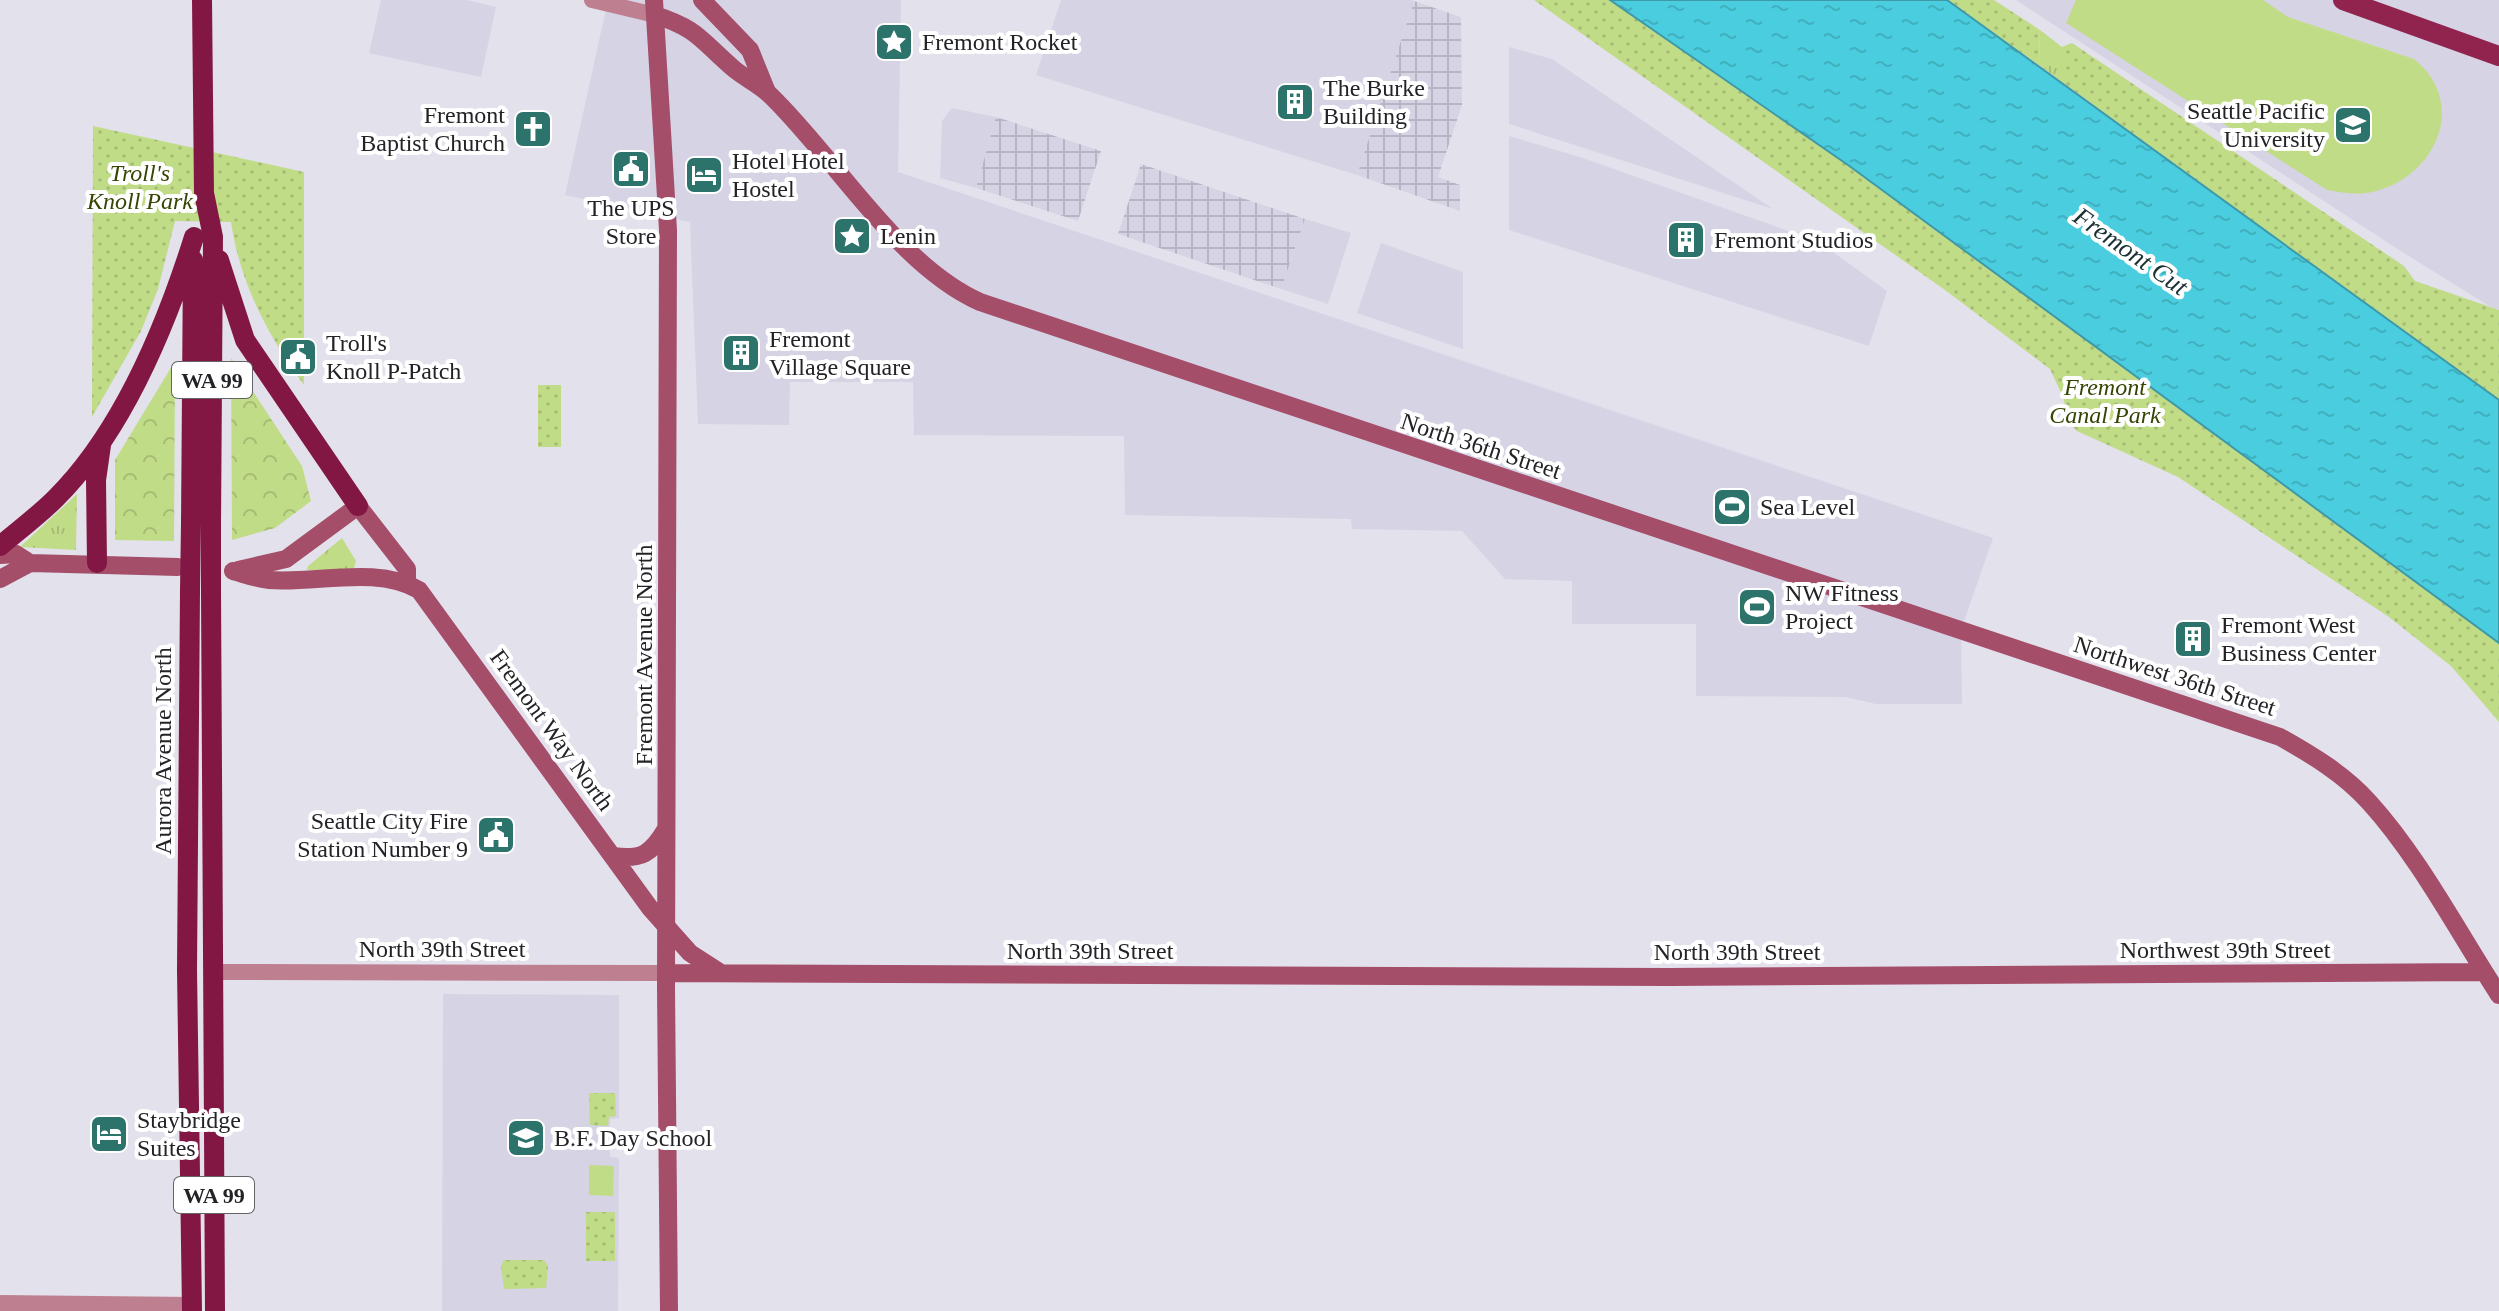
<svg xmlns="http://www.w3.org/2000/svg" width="2499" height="1311" viewBox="0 0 2499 1311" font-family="'Times New Roman',serif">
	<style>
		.built { fill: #d6d3e5 }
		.industrial { fill: url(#industrial-grid) }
		.grass { fill: url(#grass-tufts) }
		.forest { fill: url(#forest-crowns) }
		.park { fill: url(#park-dots) }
		.pitch { fill: #c1dc87 }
		.water { fill: url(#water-ripples); stroke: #3e9aa8; stroke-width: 2 }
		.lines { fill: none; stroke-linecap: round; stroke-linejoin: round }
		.tertiary { stroke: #be8091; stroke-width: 16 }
		.secondary { stroke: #a54e6a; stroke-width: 18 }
		.primary { stroke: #91244f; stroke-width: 20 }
		.trunk { stroke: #821744; stroke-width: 20 }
		.trunk-bridge { stroke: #821744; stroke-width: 20 }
		.labels { text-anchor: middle; stroke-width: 8; stroke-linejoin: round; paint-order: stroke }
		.shield { fill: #fff; stroke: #656467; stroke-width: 2 }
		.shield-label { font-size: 22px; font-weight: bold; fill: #232226 }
		.poi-label { font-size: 24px; fill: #232226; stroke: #fff; text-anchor: start }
		.park-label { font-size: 24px; font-style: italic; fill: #354504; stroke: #fff }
		.street-label { font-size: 24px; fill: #232226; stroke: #fff }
		.water-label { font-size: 26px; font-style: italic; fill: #1a3033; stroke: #fff }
	</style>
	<defs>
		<pattern id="industrial-grid" width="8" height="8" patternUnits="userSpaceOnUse" patternTransform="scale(2)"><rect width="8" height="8" fill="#d6d3e5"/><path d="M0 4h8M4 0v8" fill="none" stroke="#b7b5c4"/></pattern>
		<pattern id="grass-tufts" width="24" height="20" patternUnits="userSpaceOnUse" patternTransform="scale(2)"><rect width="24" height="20" fill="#c1dc87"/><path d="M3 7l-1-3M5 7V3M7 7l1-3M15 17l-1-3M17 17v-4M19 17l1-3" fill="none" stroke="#a6bc74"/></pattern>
		<pattern id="forest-crowns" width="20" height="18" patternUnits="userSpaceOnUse" patternTransform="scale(2)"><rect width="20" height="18" fill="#c1dc87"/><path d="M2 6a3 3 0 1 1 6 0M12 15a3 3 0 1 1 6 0" fill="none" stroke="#a6bc74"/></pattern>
		<pattern id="park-dots" width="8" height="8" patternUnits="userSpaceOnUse" patternTransform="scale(2)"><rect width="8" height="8" fill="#c1dc87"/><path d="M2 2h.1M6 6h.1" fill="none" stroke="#a6bc74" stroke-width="1.8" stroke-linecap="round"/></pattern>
		<pattern id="water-ripples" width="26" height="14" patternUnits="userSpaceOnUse" patternTransform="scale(2)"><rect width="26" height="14" fill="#4acddf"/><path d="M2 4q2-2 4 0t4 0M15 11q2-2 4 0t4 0" fill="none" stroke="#40b0bf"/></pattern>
	</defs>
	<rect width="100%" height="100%" fill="#e3e1ec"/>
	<path class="built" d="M 381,0 L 467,0 L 496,7 L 481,77 L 369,53 Z
		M 608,0 L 901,0 L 898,172 L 1993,538 L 1961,630 L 1962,704 L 1876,704 L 1845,697 L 1696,696 L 1696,624 L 1572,624 L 1572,581 L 1505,579 L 1462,531 L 1352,529 L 1351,519 L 1125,515 L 1124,436 L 914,435 L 913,382 L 790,382 L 789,425 L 698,424 L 690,222 L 565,195 Z
		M 1061,0 L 1411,0 L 1414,1 L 1357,175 L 1036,75 Z
		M 2016,0 L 2499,0 L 2499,312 L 2399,250 Z
		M 1509,47 L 1552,59 L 1773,209 L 1509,124 Z
		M 952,108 L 996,117 L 976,188 L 940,178 L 942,121 Z
		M 1509,136 L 1583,158 L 1819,242 L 1887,291 L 1869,346 L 1509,230 Z
		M 1305,219 L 1351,233 L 1328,304 L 1281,289 Z
		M 1381,243 L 1463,272 L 1463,349 L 1357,313 Z
		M 443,994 L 619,995 L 619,1118 L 610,1119 L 610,1157 L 619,1158 L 618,1311 L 442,1311 Z"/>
	<path class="industrial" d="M 1414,1 L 1461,17 L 1462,105 L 1438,177 L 1460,185 L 1460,211 L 1357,175 Z
		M 996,117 L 1101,151 L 1078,221 L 976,188 Z
		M 1141,164 L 1305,219 L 1281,289 L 1118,234 Z"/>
	<path class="grass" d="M 2040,30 L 2062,47 L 2062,82 L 2039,65 Z
		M 77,494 L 76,550 L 20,547 Z
		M 342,538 L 356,561 L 353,572 L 307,570 L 308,566 Z"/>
	<path class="forest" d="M 231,358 L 302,466 L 311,501 L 275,528 L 232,540 Z
		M 175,361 L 174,541 L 115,540 L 115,460 Z"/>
	<path class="park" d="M 1534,0 L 1610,0 L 1820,144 L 2499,643 L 2499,722 L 2451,666 L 2389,617 L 2178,477 L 2077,431 L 2070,424 L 2063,397 L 2050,369 L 1945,290 Z
		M 1947,0 L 1994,0 L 2040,30 L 2039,65 Z
		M 2072,43 L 2404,266 L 2415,281 L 2499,310 L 2499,400 L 2062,82 L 2062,47 Z
		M 93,126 L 304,172 L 304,385 C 268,335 240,284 231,222 L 175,221 L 158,289 L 141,331 L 92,417 Z
		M 538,385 L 561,385 L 561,447 L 538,447 Z
		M 589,1093 L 615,1093 L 616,1116 L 609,1117 L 608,1126 L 590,1125 Z
		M 586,1212 L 615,1212 L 615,1261 L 586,1261 Z
		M 504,1260 L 544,1260 L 548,1266 L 546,1288 L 504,1289 L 501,1266 Z"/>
	<path class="pitch" d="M 2076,0 L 2263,0 L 2288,17 L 2414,59 C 2468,102 2437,175 2376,191 C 2360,196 2343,193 2327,190 L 2066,23 Z
		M 589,1165 L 614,1166 L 613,1196 L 589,1195 Z"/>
	<path class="water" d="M 1610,0 L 1947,0 L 2499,400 L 2499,643 L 1848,165 Z"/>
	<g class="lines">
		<path class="tertiary" d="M 592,0 L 655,15
			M 212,972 L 666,973
			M 0,1303 L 192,1305"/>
		<path class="secondary" d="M 654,0 L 668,230 L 666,988 L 669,1311
			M 702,0 L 750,50 L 767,92
			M 655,15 C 699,29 701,41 734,69 C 745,78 758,84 769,94 C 835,157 897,265 980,302 L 2280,737 C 2312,755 2344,774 2369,802 C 2419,857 2458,932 2499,995
			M 0,555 L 16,554 L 30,563 L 178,567
			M 238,570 L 286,559 L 358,506 L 407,569 L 407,583
			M 233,571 C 244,574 257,579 269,580 C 316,584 376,565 419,590 L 650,908 L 690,953 L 721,973
			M 0,579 L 30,563
			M 613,856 C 642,860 651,854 666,829
			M 666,973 L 1670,977 L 2484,972"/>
		<path class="primary" d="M 2343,0 L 2499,56"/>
		<path class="trunk" d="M 202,0 L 204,193 L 213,237 L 211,524
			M 219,260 L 245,340 L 358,506
			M 191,523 L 193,260
			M 0,546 C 19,530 39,515 56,498 C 123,431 166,326 194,237
			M 97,563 L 96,480 L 101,445
			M 190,591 L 187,970 L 192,1311
			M 211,592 L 215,1311"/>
		<path class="trunk-bridge" d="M 190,591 L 191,523
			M 211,592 L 211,524"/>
	</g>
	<defs>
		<g id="sight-square" transform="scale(2)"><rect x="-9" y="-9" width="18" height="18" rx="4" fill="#2c736b" stroke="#fff"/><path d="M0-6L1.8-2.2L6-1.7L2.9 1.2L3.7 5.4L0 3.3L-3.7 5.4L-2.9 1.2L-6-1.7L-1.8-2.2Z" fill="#fff"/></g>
		<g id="building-square" transform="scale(2)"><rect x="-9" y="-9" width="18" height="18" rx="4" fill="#2c736b" stroke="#fff"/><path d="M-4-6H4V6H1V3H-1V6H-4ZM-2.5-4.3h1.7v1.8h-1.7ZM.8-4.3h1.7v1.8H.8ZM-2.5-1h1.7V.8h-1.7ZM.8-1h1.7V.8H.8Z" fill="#fff"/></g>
		<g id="university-square" transform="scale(2)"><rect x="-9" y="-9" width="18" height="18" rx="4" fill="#2c736b" stroke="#fff"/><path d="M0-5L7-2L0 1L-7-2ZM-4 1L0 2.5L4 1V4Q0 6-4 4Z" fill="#fff"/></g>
		<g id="church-square" transform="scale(2)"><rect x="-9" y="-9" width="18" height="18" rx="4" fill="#2c736b" stroke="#fff"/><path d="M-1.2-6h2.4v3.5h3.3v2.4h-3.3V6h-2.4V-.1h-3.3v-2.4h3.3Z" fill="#fff"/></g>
		<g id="civic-square" transform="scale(2)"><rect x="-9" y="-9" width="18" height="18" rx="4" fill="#2c736b" stroke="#fff"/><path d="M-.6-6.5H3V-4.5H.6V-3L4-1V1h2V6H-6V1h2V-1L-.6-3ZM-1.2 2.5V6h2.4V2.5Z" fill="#fff"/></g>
		<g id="hotel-square" transform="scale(2)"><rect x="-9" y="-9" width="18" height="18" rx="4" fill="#2c736b" stroke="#fff"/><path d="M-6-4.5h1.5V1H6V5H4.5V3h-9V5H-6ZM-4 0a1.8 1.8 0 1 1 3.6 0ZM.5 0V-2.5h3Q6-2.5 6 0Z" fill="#fff"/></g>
		<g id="stadium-square" transform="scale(2)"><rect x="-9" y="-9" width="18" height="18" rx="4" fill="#2c736b" stroke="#fff"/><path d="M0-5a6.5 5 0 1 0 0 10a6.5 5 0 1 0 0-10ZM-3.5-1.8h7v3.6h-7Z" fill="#fff"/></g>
		<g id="school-square" transform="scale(2)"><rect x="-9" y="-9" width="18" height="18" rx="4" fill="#2c736b" stroke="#fff"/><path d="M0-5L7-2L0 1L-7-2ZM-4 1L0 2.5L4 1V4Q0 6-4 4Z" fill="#fff"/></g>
	</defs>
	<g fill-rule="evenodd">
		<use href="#sight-square" x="894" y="42"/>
		<use href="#building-square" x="1295" y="102"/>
		<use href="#university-square" x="2353" y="125"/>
		<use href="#church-square" x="533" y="129"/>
		<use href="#civic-square" x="631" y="169"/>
		<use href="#hotel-square" x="704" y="175"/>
		<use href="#sight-square" x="852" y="236"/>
		<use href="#building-square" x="1686" y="240"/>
		<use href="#building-square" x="741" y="353"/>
		<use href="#civic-square" x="298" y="357"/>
		<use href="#stadium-square" x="1732" y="507"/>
		<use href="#stadium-square" x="1757" y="607"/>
		<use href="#building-square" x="2193" y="639"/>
		<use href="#civic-square" x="496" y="835"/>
		<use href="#hotel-square" x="109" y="1134"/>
		<use href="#school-square" x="526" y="1138"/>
	</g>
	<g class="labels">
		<g class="shield">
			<rect x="172" y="362" width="80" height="36" rx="6"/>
			<rect x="174" y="1177" width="80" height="36" rx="6"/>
		</g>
		<g class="shield-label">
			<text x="212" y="388">WA 99</text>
			<text x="214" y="1203">WA 99</text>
		</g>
		<g class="poi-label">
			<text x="922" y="50">Fremont Rocket</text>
			<text x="1323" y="96">The Burke<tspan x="1323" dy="28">Building</tspan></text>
			<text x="2325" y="119" text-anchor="end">Seattle Pacific<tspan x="2325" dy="28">University</tspan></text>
			<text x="505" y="123" text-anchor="end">Fremont<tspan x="505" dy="28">Baptist Church</tspan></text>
			<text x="732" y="169">Hotel Hotel<tspan x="732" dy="28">Hostel</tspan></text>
			<text x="631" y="216" text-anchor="middle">The UPS<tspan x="631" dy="28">Store</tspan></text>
			<text x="880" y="244">Lenin</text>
			<text x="1714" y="248">Fremont Studios</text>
			<text x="769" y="347">Fremont<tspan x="769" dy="28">Village Square</tspan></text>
			<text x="326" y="351">Troll's<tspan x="326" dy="28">Knoll P-Patch</tspan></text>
			<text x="1760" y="515">Sea Level</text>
			<text x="1785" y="601">NW Fitness<tspan x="1785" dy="28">Project</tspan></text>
			<text x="2221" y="633">Fremont West<tspan x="2221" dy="28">Business Center</tspan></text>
			<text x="468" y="829" text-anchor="end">Seattle City Fire<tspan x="468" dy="28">Station Number 9</tspan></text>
			<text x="137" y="1128">Staybridge<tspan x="137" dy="28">Suites</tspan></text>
			<text x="554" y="1146">B.F. Day School</text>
		</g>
		<g class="park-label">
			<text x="140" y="181">Troll's<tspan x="140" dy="28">Knoll Park</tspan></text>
			<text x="2105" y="395">Fremont<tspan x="2105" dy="28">Canal Park</tspan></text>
		</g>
		<g class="street-label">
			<text transform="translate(1481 446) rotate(18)" y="8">North 36th Street</text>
			<text transform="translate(644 655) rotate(-90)" y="8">Fremont Avenue North</text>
			<text transform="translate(2175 676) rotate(18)" y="8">Northwest 36th Street</text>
			<text transform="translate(552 730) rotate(54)" y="8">Fremont Way North</text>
			<text transform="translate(163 751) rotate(-90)" y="8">Aurora Avenue North</text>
			<text x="442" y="957">North 39th Street</text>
			<text x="2225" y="958">Northwest 39th Street</text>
			<text x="1090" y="959">North 39th Street</text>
			<text x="1737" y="960">North 39th Street</text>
		</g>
		<g class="water-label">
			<text transform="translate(2131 251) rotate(35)" y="9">Fremont Cut</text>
		</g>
	</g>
</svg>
